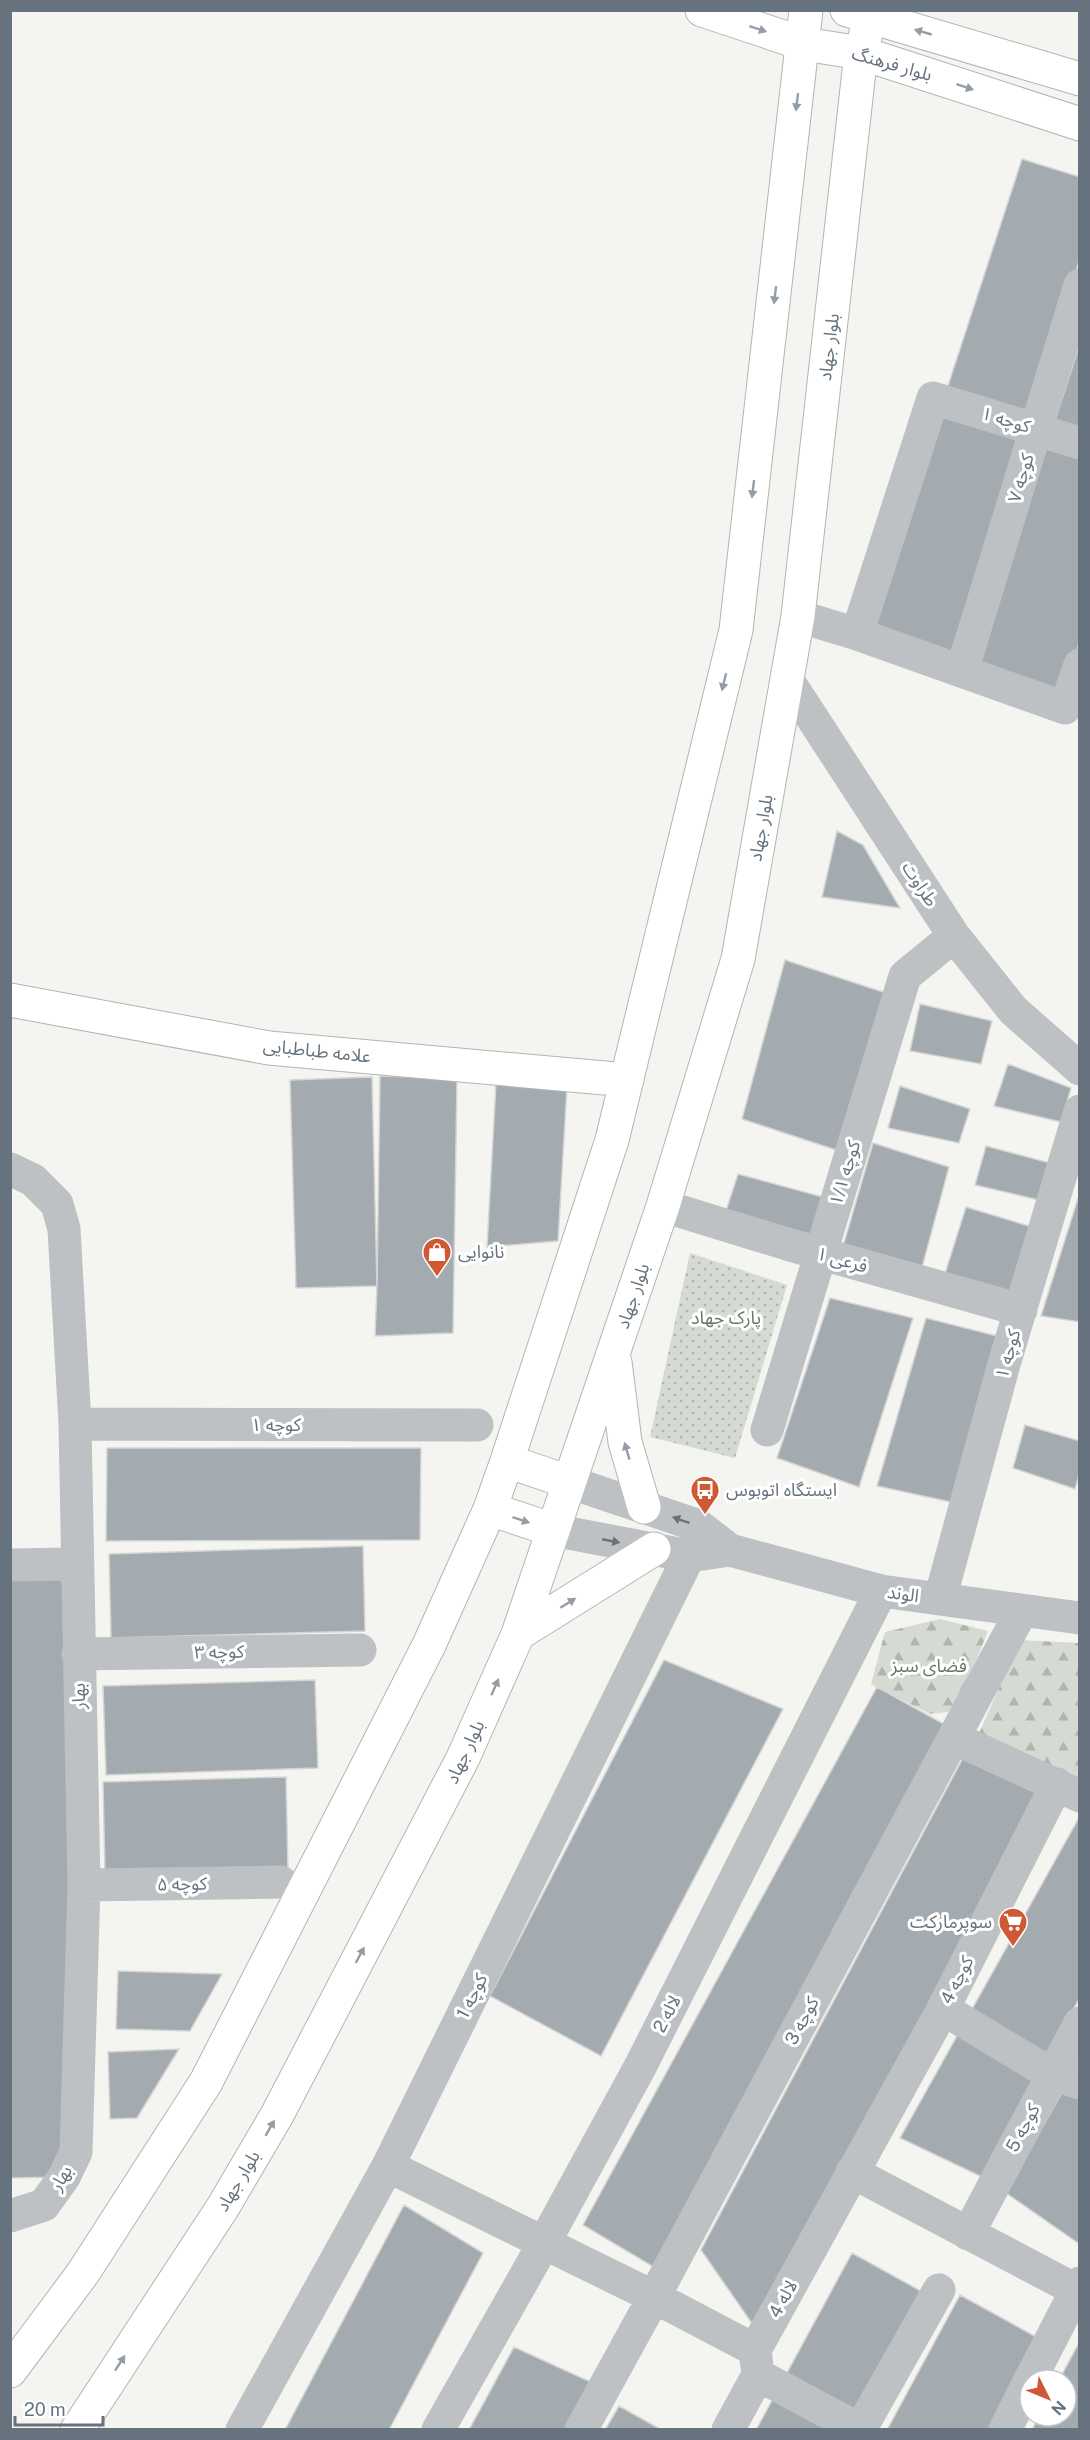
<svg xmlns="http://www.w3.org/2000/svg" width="1090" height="2440" viewBox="0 0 1090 2440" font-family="'Public Sans','Noto Sans Arabic',sans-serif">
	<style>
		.grass { fill: url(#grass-dots) }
		.forest { fill: url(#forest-firs) }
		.building { fill: #a4abb0; stroke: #d5d5d3; stroke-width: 1.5 }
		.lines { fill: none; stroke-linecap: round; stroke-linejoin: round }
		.major-casing { stroke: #b1b5b8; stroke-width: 35 }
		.minor { stroke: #bdc1c4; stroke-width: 33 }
		.major { stroke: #fff; stroke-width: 33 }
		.oneway { fill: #949da5 }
		.oneway2 { fill: #66737e }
		.labels { text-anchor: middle; stroke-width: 6; stroke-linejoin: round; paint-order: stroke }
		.street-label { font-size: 18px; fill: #66737e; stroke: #fff }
		.poi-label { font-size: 18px; fill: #66737e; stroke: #fff; text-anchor: start }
		.park-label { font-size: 18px; fill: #687664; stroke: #fff }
	</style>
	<defs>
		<pattern id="grass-dots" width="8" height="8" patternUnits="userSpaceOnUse" patternTransform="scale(1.5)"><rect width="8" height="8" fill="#d5dad2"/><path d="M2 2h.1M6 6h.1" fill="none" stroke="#b1b5b0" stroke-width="1.8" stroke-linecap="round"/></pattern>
		<pattern id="forest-firs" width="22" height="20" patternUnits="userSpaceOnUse" patternTransform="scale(1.5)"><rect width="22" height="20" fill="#d5dad2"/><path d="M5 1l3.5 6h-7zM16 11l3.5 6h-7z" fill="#b1b5b0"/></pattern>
	</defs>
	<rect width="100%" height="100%" fill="#f4f4f0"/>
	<path class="grass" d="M 690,1253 L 787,1285 L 735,1458 L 650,1437 Z"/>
	<path class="forest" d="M 940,1619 L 988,1631 L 956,1711 L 930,1714 L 871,1684 L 885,1632 Z
		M 1020,1640 L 1079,1643 L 1079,1789 L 977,1738 Z"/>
	<path class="building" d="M 1022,159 L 1080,177 L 1080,258 L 951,652 L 870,625 Z
		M 1080,343 L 1080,640 L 1062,697 L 976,667 Z
		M 837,831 L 863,845 L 900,908 L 822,897 Z
		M 785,960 L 886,993 L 836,1150 L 742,1119 Z
		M 920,1004 L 992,1021 L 981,1064 L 910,1051 Z
		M 1008,1064 L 1071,1088 L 1061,1122 L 994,1106 Z
		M 380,1076 L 457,1079 L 453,1333 L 375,1336 L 377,1286 Z
		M 372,1077 L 377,1286 L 296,1288 L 290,1080 Z
		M 496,1083 L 567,1087 L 558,1241 L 487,1247 Z
		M 900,1086 L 970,1109 L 959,1143 L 888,1128 Z
		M 873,1143 L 949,1167 L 920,1275 L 842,1250 Z
		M 986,1146 L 1050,1163 L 1039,1200 L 975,1185 Z
		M 738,1174 L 823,1197 L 813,1238 L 724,1217 Z
		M 1080,1192 L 1080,1322 L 1041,1316 Z
		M 966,1207 L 1032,1227 L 1012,1298 L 943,1280 Z
		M 830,1298 L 913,1318 L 859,1487 L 777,1458 Z
		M 926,1318 L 1001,1337 L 951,1502 L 877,1486 Z
		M 1025,1425 L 1080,1441 L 1080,1471 L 1075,1489 L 1013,1468 Z
		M 107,1448 L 421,1448 L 420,1540 L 106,1541 Z
		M 363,1546 L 365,1631 L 111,1638 L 109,1554 Z
		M 70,1564 L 76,2152 L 64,2177 L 10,2178 L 10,1565 Z
		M 664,1660 L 783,1709 L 601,2056 L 490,1996 Z
		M 315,1680 L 318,1768 L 106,1775 L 103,1686 Z
		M 877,1687 L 951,1728 L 657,2269 L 583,2225 Z
		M 963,1758 L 1043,1789 L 758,2332 L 701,2250 Z
		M 286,1777 L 288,1871 L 105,1875 L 103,1782 Z
		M 1080,1816 L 1080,1997 L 982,2177 L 900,2138 Z
		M 118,1971 L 222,1974 L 190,2031 L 116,2029 Z
		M 179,2049 L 137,2118 L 110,2119 L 108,2052 Z
		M 1080,2060 L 1080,2239 L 1078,2243 L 1006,2193 Z
		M 404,2205 L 483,2253 L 389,2430 L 285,2430 Z
		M 852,2253 L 928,2295 L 855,2430 L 756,2430 Z
		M 960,2295 L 1038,2338 L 988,2430 L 887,2430 Z
		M 1080,2341 L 1080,2430 L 1032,2430 L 1039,2416 L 1066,2416 L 1066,2380 L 1059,2380 Z
		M 514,2347 L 593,2383 L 569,2430 L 469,2430 Z
		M 619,2406 L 662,2430 L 605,2430 Z"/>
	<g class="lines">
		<g class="major-casing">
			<path id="major" d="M 702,10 L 804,44 L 861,53 L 1080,124
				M 847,10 L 1080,79
				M 10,1000 L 269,1048 L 627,1080
				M 615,1362 L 625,1442 L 644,1507
				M 507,1461 L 569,1482
				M 490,1509 L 553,1530
				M 518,1634 L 654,1549
				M 10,2371 L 83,2273 L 206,2082 L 429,1645 L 490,1509 L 507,1461 L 612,1140 L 736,630 L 806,10
				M 77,2430 L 223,2207 L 277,2115 L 463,1758 L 518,1634 L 663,1206 L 738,959 L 798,616 L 861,53 L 870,17"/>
		</g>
		<path class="minor" d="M 798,616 L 857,634 L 1065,708 L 1080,665
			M 857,634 L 933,398 L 1080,443
			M 962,671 L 1080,285
			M 787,679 L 954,936 L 1013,1010 L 1080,1069
			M 10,1169 L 33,1180 L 57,1204 L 64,1229 L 75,1424 L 84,1885 L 76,2152 L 64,2177 L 44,2205 L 10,2216
			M 663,1206 L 787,1244 L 1021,1310
			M 75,1424 L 477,1425
			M 767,1430 L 905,976 L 954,936
			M 569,1482 L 699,1526 L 730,1550
			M 553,1530 L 689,1556 L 730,1550 L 881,1591 L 1080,1618
			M 10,1565 L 70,1564 L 76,1575
			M 940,1599 L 1004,1364 L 1080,1111
			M 78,1654 L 360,1650
			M 954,1738 L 1080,1796
			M 84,1885 L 281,1882
			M 943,2009 L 1051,2074 L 1080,2083
			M 388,2166 L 654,2297 L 755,2350
			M 852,2172 L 1076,2290
			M 968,2234 L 1080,2023
			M 758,2375 L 861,2430
			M 1030,2380 L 1080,2283
			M 242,2430 L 388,2166 L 689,1556
			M 438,2430 L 544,2243 L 640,2067 L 881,1591
			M 581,2430 L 654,2297 L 1021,1612
			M 728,2430 L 758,2375 L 755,2350 L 943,2009 L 1057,1784
			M 860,2430 L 939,2290
			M 1005,2430 L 1030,2380"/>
		<use href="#major" class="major"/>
	</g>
	<defs><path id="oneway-solid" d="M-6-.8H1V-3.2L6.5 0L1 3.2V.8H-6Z" transform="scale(1.5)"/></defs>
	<g class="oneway">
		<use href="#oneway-solid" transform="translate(758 29) rotate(18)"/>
		<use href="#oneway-solid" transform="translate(923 32) rotate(-164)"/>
		<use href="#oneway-solid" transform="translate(965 87) rotate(18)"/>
		<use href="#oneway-solid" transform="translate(797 102) rotate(97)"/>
		<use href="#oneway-solid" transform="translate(775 295) rotate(97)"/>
		<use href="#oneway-solid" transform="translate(753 489) rotate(97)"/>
		<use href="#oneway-solid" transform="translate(724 682) rotate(104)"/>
		<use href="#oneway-solid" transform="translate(627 1451) rotate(-106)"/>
		<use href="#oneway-solid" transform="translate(521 1520) rotate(18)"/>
		<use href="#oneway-solid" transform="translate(568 1603) rotate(-32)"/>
		<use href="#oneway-solid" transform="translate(495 1687) rotate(-66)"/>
		<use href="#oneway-solid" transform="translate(360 1955) rotate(-62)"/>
		<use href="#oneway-solid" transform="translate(270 2128) rotate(-60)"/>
		<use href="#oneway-solid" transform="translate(120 2363) rotate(-57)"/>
	</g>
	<g class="oneway2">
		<use href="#oneway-solid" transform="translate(681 1520) rotate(-161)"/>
		<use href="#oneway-solid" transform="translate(611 1541) rotate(11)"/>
	</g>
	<defs>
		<g id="shop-pin" transform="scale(1.5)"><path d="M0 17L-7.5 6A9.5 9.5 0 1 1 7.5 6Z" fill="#cf5935" stroke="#fff"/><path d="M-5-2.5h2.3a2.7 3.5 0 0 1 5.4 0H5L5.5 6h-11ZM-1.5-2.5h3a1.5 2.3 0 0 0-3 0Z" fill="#fff"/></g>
		<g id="bus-pin" transform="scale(1.5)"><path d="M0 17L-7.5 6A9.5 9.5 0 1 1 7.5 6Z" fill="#cf5935" stroke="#fff"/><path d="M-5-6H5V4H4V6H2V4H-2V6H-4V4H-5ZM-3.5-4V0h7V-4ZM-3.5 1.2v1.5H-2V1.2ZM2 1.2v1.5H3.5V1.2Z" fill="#fff"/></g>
		<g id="supermarket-pin" transform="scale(1.5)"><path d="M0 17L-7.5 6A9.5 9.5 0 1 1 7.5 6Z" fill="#cf5935" stroke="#fff"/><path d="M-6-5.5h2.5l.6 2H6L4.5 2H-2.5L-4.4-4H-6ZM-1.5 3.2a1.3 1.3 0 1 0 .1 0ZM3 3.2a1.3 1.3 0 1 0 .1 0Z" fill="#fff"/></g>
	</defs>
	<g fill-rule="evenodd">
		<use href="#shop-pin" x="437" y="1252"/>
		<use href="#bus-pin" x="705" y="1490"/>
		<use href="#supermarket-pin" x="1013" y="1922"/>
	</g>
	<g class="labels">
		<g class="street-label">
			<text transform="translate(892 64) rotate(16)" y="6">بلوار فرهنگ</text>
			<text transform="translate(829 347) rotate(-83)" y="6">بلوار جهاد</text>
			<text transform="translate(1006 420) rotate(17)" y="6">کوچه ۱</text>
			<text transform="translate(1021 478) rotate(-73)" y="6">کوچه ۷</text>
			<text transform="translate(761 828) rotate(-80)" y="6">بلوار جهاد</text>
			<text transform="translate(920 884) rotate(57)" y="6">طراوت</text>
			<text transform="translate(317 1051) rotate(6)" y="6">علامه طباطبایی</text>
			<text transform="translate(845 1173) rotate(-73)" y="6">کوچه ۱/۱</text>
			<text transform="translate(842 1260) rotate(16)" y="6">فرعی ۱</text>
			<text transform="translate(633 1296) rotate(-71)" y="6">بلوار جهاد</text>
			<text transform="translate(1008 1354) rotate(-74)" y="6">کوچه ۱</text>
			<text x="276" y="1431">کوچه ۱</text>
			<text transform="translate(903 1594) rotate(8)" y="6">الوند</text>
			<text transform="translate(219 1652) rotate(-1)" y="6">کوچه ۳</text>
			<text transform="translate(79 1696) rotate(-91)" y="6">بهار</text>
			<text transform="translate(465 1752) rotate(-65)" y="6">بلوار جهاد</text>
			<text transform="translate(182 1884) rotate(-1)" y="6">کوچه ۵</text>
			<text transform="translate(957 1980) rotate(-63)" y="6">کوچه 4</text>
			<text transform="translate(472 1996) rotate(-64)" y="6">کوچه 1</text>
			<text transform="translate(667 2014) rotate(-63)" y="6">لاله 2</text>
			<text transform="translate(802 2021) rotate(-62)" y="6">کوچه 3</text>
			<text transform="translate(1023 2128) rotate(-62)" y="6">کوچه 5</text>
			<text transform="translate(61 2178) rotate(-59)" y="6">بهار</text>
			<text transform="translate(238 2181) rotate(-59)" y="6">بلوار جهاد</text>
			<text transform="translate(783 2299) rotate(-61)" y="6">لاله 4</text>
		</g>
		<g class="poi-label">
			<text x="458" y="1258">نانوایی</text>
			<text x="726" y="1496">ایستگاه اتوبوس</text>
			<text x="992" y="1928" text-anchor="end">سوپرمارکت</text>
		</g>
		<g class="park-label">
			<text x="726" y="1324">پارک جهاد</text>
			<text x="929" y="1672">فضای سبز</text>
		</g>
	</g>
	<rect width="1090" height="2440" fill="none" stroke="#66737e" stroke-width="24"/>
	<g transform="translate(1048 2398) rotate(133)"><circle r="28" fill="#ffffff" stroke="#c2c7cb" stroke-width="1.5"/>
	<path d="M0-4.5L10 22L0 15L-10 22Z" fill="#cf5935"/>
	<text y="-9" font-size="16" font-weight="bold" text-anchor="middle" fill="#66737e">N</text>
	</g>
	<path d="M15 2416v9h88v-9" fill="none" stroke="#66737e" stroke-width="3"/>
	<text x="24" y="2416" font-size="18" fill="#66737e" stroke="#ffffff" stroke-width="4.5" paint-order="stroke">20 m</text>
</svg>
